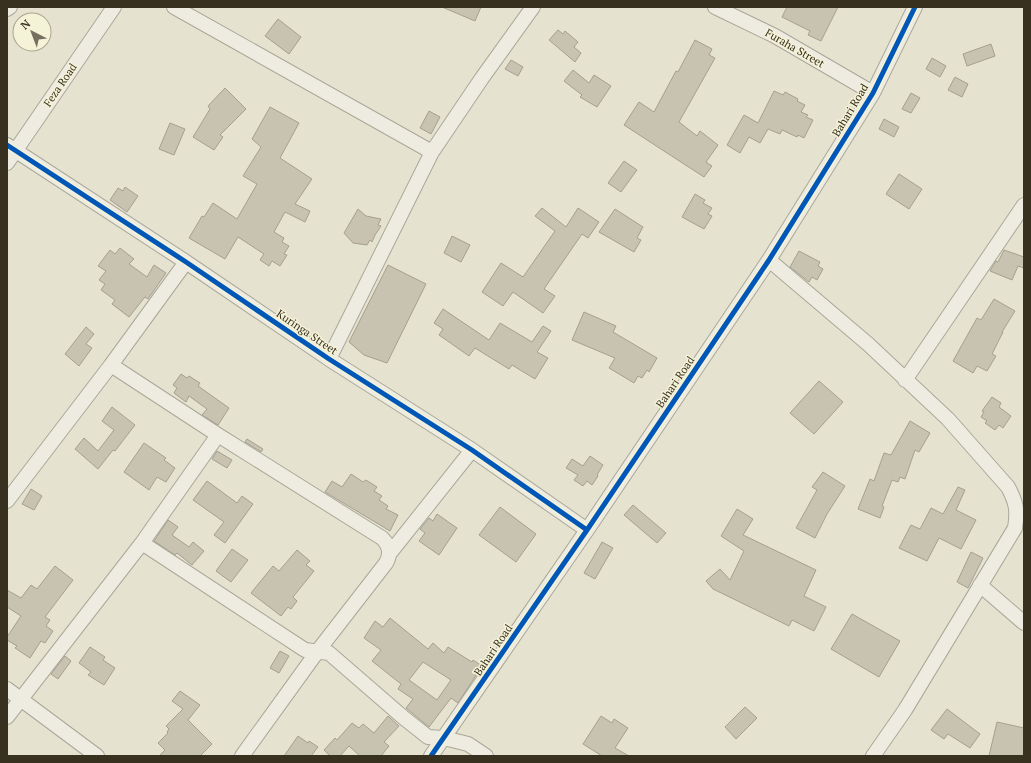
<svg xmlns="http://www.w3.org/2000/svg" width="1031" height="763" viewBox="0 0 1031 763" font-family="'PT Serif',serif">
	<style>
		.building { fill: #c8c2b1; stroke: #a59f8f; fill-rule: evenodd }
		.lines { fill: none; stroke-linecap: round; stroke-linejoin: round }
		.minor-casing { stroke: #aaa798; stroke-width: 16 }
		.minor { stroke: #eeece1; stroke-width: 14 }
		.cycleway-casing { stroke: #f4f2d7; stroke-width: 8 }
		.cycleway { stroke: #0057b8; stroke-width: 5 }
		.labels { text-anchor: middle; stroke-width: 3; stroke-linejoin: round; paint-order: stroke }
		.street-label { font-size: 11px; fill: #393120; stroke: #f4f2d7 }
	</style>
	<rect width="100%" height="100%" fill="#e5e3d0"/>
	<path class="building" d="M 442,7 L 481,7 L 475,21 Z
		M 787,7 L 838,7 L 821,41 L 808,35 L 810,31 L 782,17 Z
		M 278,19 L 301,37 L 289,54 L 265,36 Z
		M 558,30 L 563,34 L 565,31 L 578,42 L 574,47 L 581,53 L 575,62 L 549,40 Z
		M 695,40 L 712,49 L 709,55 L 715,58 L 679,122 L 697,136 L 700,131 L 718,145 L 706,162 L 712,166 L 704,177 L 624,125 L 639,102 L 654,112 L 676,71 L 678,72 Z
		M 991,44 L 995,56 L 967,66 L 963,54 Z
		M 932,58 L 946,66 L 940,77 L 926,69 Z
		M 511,60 L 523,67 L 518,76 L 505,69 Z
		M 573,70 L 589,83 L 594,75 L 611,86 L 597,107 L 580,97 L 582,95 L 564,81 Z
		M 955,77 L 968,84 L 962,97 L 948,90 Z
		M 225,88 L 246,109 L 220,135 L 223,137 L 214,150 L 193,137 L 210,109 L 208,106 Z
		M 774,91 L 783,95 L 785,92 L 798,99 L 797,101 L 805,105 L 801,112 L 808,115 L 806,117 L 813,120 L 804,138 L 798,135 L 797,137 L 782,130 L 780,134 L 768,129 L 760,143 L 749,137 L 740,153 L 727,145 L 744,115 L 758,123 Z
		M 911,93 L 920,98 L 911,113 L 902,109 Z
		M 270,107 L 299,123 L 280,158 L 312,179 L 295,204 L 310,211 L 305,222 L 285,212 L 274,232 L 284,238 L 282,242 L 289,246 L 284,254 L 287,255 L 280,266 L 272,261 L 269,266 L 260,260 L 264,254 L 238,237 L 225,259 L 189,238 L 202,216 L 204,217 L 213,203 L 237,219 L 257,184 L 243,176 L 261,147 L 252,139 Z
		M 429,111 L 440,117 L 431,134 L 420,128 Z
		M 884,119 L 899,127 L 894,137 L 879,129 Z
		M 170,123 L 185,129 L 174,155 L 159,149 Z
		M 624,161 L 637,170 L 621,192 L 608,183 Z
		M 899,174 L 922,189 L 909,209 L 886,194 Z
		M 125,187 L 138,196 L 127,212 L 110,200 L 118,188 L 123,191 Z
		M 695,194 L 705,200 L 703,203 L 712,208 L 708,214 L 712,216 L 704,229 L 682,217 Z
		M 542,208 L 566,227 L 578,208 L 599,222 L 588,238 L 582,234 L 544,289 L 555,296 L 543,313 L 513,292 L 503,306 L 482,292 L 501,263 L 523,277 L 555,231 L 535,216 Z
		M 358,209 L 366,216 L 381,219 L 378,225 L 381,226 L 375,235 L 372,242 L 370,240 L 367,245 L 353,243 L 344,233 Z
		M 615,209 L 643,227 L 637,238 L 641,240 L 634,252 L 599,232 Z
		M 452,236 L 470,245 L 461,262 L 444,253 Z
		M 120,248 L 134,259 L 129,264 L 147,277 L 154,265 L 166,273 L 148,299 L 145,297 L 129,317 L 112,304 L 115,300 L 101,290 L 105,284 L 99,280 L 106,271 L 98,266 L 110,250 L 115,254 Z
		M 1004,250 L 1024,257 L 1024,268 L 1018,266 L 1012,280 L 990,271 L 996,261 L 998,262 Z
		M 799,251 L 820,262 L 818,266 L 823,269 L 817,280 L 812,277 L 809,282 L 790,267 Z
		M 388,265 L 426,284 L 387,363 L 364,355 L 349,342 Z
		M 994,299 L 1015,311 L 1002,332 L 1003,332 L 992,354 L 996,356 L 987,371 L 977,366 L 973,373 L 953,361 L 977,318 L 981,320 Z
		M 443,309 L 489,340 L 500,323 L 532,342 L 543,326 L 551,331 L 537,352 L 548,358 L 535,379 L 512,365 L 509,369 L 475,348 L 469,356 L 439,335 L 443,329 L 434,323 Z
		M 584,312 L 616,326 L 613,332 L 657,358 L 649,372 L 647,370 L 642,378 L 638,376 L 634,383 L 609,368 L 615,358 L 572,340 Z
		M 86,327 L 94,334 L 86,344 L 92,348 L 79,366 L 65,354 Z
		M 181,374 L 187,378 L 189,376 L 200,383 L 198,386 L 229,408 L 218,425 L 202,415 L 207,409 L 189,396 L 186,402 L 174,393 L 177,388 L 173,385 Z
		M 819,381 L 843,402 L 814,434 L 790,413 Z
		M 992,397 L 1001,403 L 999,407 L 1011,416 L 1003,428 L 999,425 L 995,430 L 985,423 L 987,421 L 981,417 L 984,412 L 982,411 Z
		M 112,407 L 135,425 L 115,451 L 113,450 L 98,469 L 75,449 L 84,438 L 98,451 L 114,430 L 102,421 Z
		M 910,421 L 930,433 L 919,452 L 915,450 L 905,479 L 900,477 L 898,482 L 892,480 L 882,506 L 884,507 L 880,518 L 858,509 L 870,479 L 874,481 L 884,453 L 891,455 Z
		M 247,439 L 263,449 L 261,452 L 245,442 Z
		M 144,443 L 166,458 L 164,460 L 175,468 L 166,482 L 157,477 L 149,490 L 124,472 Z
		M 217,451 L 232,460 L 227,468 L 212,459 Z
		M 590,456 L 603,465 L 597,475 L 598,476 L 592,485 L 587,481 L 583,486 L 574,480 L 578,475 L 566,468 L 572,459 L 583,466 Z
		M 823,472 L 845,486 L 827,514 L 815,538 L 796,528 L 817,490 L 812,487 Z
		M 351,474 L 363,482 L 366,480 L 377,487 L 374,491 L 382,496 L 379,500 L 388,506 L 386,509 L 398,515 L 390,531 L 325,492 L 332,481 L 342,487 Z
		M 207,481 L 237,503 L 242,496 L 253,504 L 225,543 L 214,535 L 224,522 L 193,500 Z
		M 958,487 L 965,490 L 956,510 L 976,520 L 961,549 L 939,538 L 927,561 L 899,548 L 911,525 L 920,529 L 931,508 L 943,514 Z
		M 31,489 L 42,496 L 34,510 L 22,504 Z
		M 633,505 L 666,533 L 657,543 L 624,515 Z
		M 500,507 L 536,534 L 516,562 L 479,535 Z
		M 737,509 L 753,519 L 743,535 L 816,570 L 804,596 L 826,607 L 814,631 L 792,620 L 789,626 L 713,589 L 706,581 L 720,569 L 730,580 L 744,551 L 721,536 Z
		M 437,514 L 457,528 L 439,555 L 419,541 L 425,533 L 420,529 L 429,518 L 433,521 Z
		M 168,520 L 178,527 L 172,535 L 189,547 L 193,542 L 204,551 L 192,565 L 177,553 L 175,555 L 154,541 Z
		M 602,542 L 613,548 L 595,579 L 584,573 Z
		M 232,549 L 248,560 L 231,582 L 216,571 Z
		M 297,550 L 310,561 L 306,565 L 314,571 L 293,597 L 297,601 L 291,609 L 288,607 L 281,616 L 251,593 L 273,566 L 279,571 Z
		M 971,552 L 983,558 L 968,588 L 957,582 Z
		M 55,566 L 73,580 L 45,617 L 50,620 L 46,626 L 53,631 L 45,643 L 41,641 L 30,658 L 15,648 L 17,646 L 7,640 L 7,637 L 21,616 L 7,607 L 7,590 L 21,598 L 31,585 L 37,589 Z
		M 852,614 L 900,641 L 879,677 L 831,649 Z
		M 390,618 L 428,649 L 433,643 L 444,653 L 448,647 L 472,662 L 473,660 L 482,666 L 458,703 L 451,698 L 429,727 L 406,708 L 413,699 L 398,689 L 401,684 L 372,661 L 381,650 L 364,638 L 375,621 L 383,627 ZM 423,662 L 451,680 L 437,700 L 409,680 Z
		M 90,647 L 105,657 L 103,660 L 115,668 L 104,685 L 88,675 L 91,672 L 79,663 Z
		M 280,651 L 289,656 L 279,673 L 270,668 Z
		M 65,656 L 71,661 L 58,679 L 51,674 Z
		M 180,691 L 200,705 L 188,720 L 212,744 L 200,756 L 159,756 L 165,750 L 158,743 L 168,733 L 167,732 L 169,729 L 166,726 L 183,709 L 172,701 Z
		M 745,707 L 757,718 L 736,739 L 725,727 Z
		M 947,709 L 980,734 L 970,748 L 948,734 L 944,739 L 931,730 Z
		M 388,716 L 399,726 L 384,742 L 389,746 L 381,756 L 360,756 L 349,746 L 340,756 L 330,756 L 324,750 L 335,738 L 337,740 L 352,723 L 359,728 L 363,724 L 374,733 Z
		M 601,716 L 612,723 L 614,719 L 628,728 L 615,748 L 629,756 L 602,756 L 583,744 Z
		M 997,722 L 1024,728 L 1024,756 L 989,756 Z
		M 298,736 L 308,743 L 309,741 L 318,747 L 311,756 L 284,756 Z"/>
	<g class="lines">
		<g class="minor-casing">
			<path id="minor" d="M 174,7 L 432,152
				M 715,7 L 775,36 L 873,93
				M 7,9 L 10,7
				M 7,145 L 186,262 L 329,359 L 472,450 L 587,530
				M 7,163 L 114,7
				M 769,260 L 868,344 L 948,419 L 1008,487 C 1016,502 1018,510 1015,528 L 905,710 L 873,756
				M 329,359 L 432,152 L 482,78 L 533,7
				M 111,365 L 218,435 L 382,538 C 390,546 391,554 386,563 L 317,652 L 242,756
				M 905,380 L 1024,205
				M 7,501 L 111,365 L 186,262
				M 142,543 L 305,650 L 329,653 L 404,718 L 428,737 L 444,738 L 468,744 L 486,756
				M 390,553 L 472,450
				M 980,585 L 1024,623
				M 7,689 L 97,756
				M 7,717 L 142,543 L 218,435
				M 431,756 L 587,530 L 769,260 L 873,93 L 915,7"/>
		</g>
		<use href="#minor" class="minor"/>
		<g class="cycleway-casing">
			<path id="cycleway" d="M 7,145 L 186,262 L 329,359 L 472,450 L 587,530
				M 431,756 L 587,530 L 769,260 L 873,93 L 915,7"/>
		</g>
		<use href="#cycleway" class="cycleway"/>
	</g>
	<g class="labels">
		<g class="street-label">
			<text transform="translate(795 48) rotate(30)" y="4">Furaha Street</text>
			<text transform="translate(60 85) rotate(-56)" y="4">Feza Road</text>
			<text transform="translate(850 110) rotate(-59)" y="4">Bahari Road</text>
			<text transform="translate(307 332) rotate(34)" y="4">Kuringa Street</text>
			<text transform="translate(675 382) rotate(-56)" y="4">Bahari Road</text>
			<text transform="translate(493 650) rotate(-56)" y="4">Bahari Road</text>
		</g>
	</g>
	<rect width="1031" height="763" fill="none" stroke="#393120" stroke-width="16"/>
	<g transform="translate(32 32) rotate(318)"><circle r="19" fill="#f4f2d7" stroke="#a9a58e"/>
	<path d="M0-3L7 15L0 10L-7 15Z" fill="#756f5e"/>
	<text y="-6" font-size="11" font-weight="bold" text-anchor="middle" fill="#393120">N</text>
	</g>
</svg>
